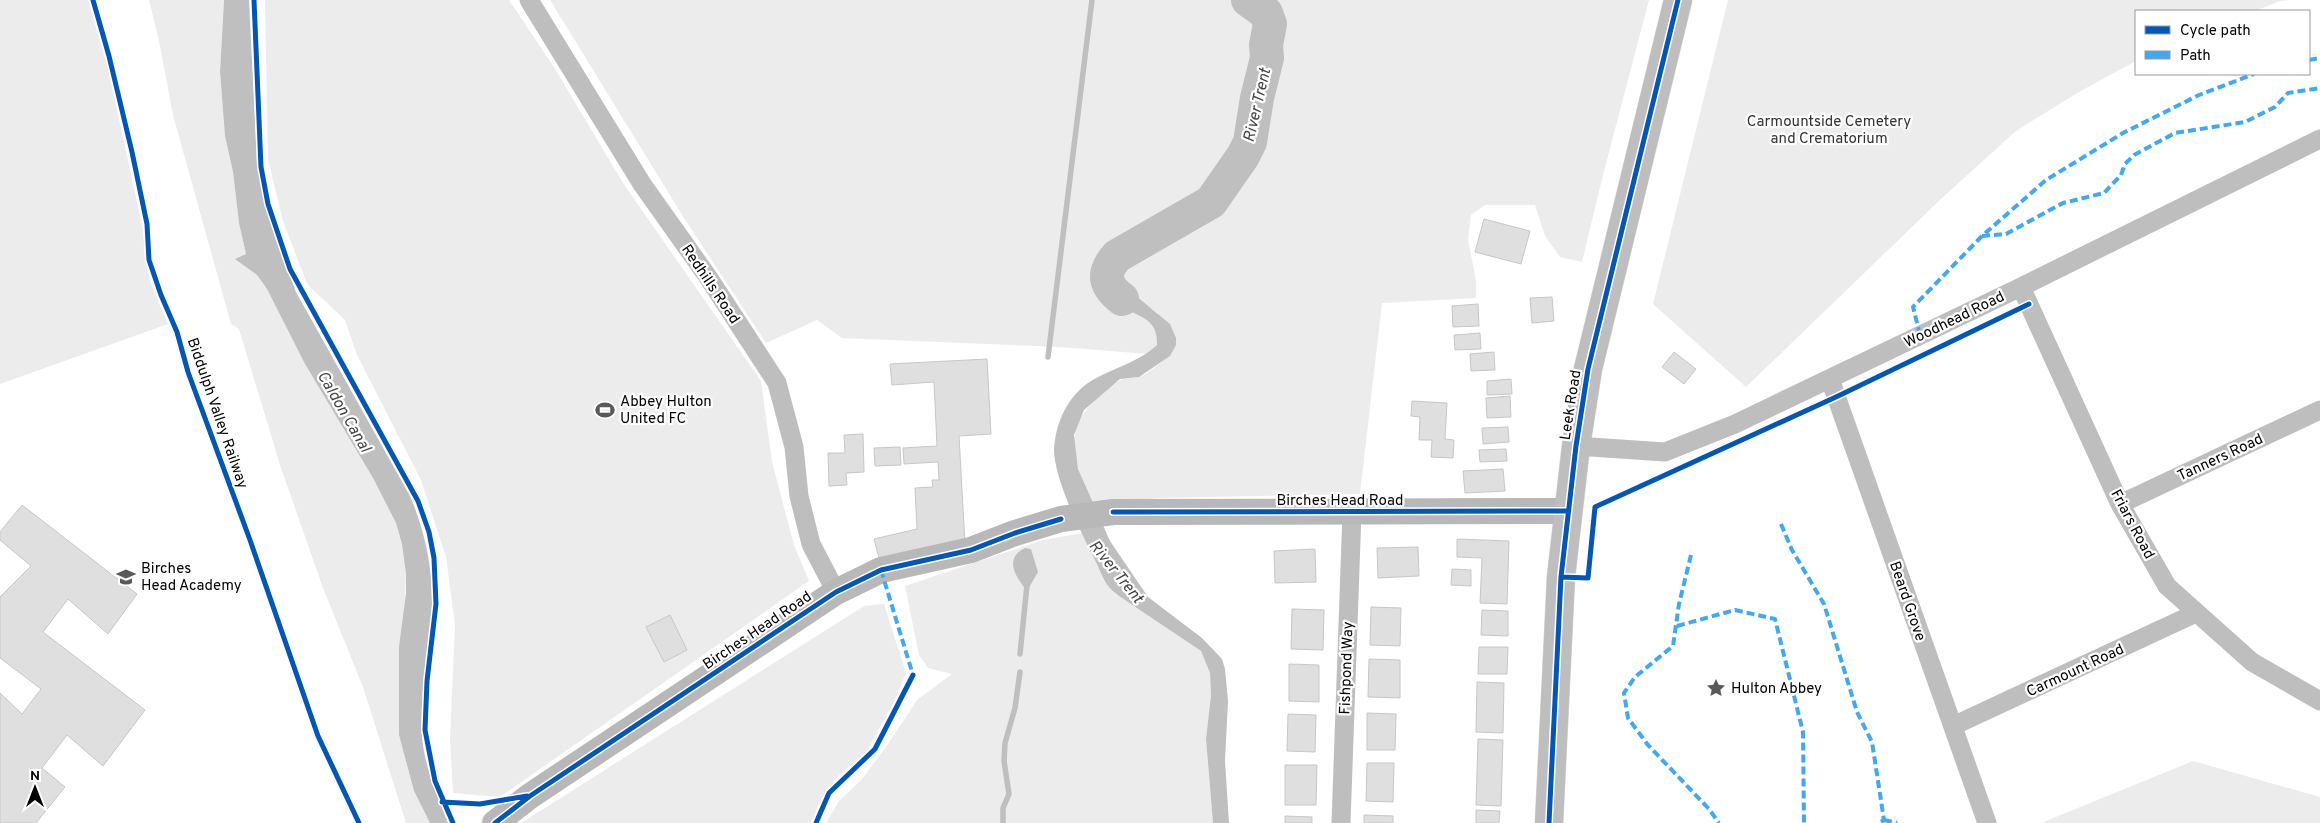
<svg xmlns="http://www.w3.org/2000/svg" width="2320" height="823" viewBox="0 0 2320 823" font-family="Overpass,sans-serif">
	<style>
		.green { fill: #ececec }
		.water { fill: #bfbfbf }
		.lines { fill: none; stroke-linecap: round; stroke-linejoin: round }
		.stream { stroke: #bfbfbf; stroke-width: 5.5 }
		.river { stroke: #bfbfbf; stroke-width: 34 }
		.building { fill: #dfdfdf; stroke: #c7c7c7 }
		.primary-casing { stroke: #dbdbdb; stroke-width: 29 }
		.street { stroke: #bebebe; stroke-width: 19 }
		.secondary { stroke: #b8b8b8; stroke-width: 26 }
		.primary { stroke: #bebebe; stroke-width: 28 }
		.quiet { stroke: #3fa9f5; stroke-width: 4; stroke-dasharray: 8 4; stroke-linecap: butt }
		.cycleway-casing { stroke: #fff; stroke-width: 8 }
		.cycleway { stroke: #0057b8; stroke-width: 5 }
		.labels { text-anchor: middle; stroke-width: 4.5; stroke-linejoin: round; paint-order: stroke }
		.park-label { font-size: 15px; fill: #333; stroke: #fff }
		.street-label { font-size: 15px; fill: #000; stroke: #fff }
		.poi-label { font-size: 15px; fill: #000; stroke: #fff; text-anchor: start }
		.water-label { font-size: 16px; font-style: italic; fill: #444; stroke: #fff }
	</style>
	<rect width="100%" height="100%" fill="#fff"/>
	<path class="green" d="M 0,0 L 88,0 L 108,69 L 143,229 L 145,259 L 151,284 L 168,324 L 0,384 Z
		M 149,0 L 224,0 L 220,72 L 225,136 L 233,172 L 239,223 L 246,254 L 236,259 L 257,275 L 267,289 L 305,364 L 373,478 L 396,523 L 402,544 L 406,574 L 399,735 L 414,791 L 430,823 L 406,823 L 363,687 L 323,588 L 280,465 L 239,329 L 231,324 L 173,115 L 159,41 Z
		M 265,0 L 509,0 L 554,67 L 623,183 L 761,381 L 772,462 L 794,545 L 809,581 L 500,797 L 453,793 L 450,738 L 455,625 L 446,557 L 421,480 L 357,355 L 345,320 L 307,284 L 283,221 L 268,160 Z
		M 550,0 L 1649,0 L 1603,175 L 1582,262 L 1560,257 L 1545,236 L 1535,205 L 1485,205 L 1471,215 L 1468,239 L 1476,281 L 1476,298 L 1382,303 L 1360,494 L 1157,498 L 1093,505 C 1066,449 1063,418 1119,381 C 1125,377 1131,379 1138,377 C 1148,375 1160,362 1170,356 L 1158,313 L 1126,291 L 1118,281 L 1115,272 L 1121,263 L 1101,259 C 1087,279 1109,298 1126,309 C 1134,314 1143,316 1150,323 C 1156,329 1157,337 1157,345 L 1148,354 L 1060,347 L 842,338 L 817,320 L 766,343 L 684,218 Z
		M 1728,0 L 2291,0 L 2280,1 L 2255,11 L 2136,11 L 2136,61 L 2077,93 L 2016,131 L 1942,198 L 1746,387 L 1653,304 Z
		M 1082,533 L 1108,586 L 1119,596 L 1201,651 L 1210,673 L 1211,695 L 1206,739 L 1213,823 L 826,823 L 839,801 L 863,778 L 888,744 L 917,700 L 952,674 L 928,668 L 919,655 L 905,586 L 1043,540 Z
		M 884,604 L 906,673 L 894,702 L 867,751 L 834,780 L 817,808 L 811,823 L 521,823 L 864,606 Z
		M 2193,761 L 2320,797 L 2320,823 L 2041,823 Z"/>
	<path class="water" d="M 224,0 L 249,0 L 257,163 L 275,237 L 296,292 L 410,496 C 425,531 433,569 432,607 C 430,650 419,693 422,736 C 424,765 437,796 448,823 L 430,823 L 414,791 L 399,735 L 399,647 L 406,593 L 406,574 L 402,544 L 396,523 L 373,478 L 305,364 L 267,289 L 257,275 L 235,259 L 246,254 L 239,223 L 233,172 L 225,136 L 220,72 Z
		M 1101,259 L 1121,263 L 1116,272 L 1118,281 L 1170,324 L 1176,338 L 1176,345 L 1170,356 L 1139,377 L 1120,379 L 1084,410 L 1074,435 L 1078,469 L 1110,541 L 1148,597 L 1202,638 L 1222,659 L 1225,669 L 1228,701 L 1225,761 L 1229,823 L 1213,823 L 1206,739 L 1211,695 L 1210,673 L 1201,651 L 1119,596 C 1116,593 1111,590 1108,586 C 1103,579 1100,570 1096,562 C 1082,534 1054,480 1054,449 C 1055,430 1062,410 1074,396 C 1095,370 1133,368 1157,345 C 1157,337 1156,329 1150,323 C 1143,316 1134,314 1126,309 C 1109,298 1087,279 1101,259 Z
		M 1025,548 L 1031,549 L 1038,572 L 1027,591 C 1016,577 1003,559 1025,548 Z"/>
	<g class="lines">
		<path class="stream" d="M 1048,357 L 1092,0
			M 1020,654 L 1027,585
			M 1003,823 L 1003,808 L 1009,794 L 1004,761 L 1005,743 L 1015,708 L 1020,672"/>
		<path class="river" d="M 1122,299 C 1104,285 1102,273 1117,256 L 1211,202 L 1243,156 L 1250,142 L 1257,98 L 1267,58 L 1266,45 L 1270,24 L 1266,13 L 1248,0"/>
	</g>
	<path class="building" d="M 1484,219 L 1530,231 L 1521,264 L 1475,252 Z
		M 1552,297 L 1554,321 L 1532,323 L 1530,298 Z
		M 1478,304 L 1479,326 L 1453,327 L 1452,306 Z
		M 1480,333 L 1481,349 L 1455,350 L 1454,335 Z
		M 1494,352 L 1495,370 L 1471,371 L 1470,354 Z
		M 1674,352 L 1696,369 L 1684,384 L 1662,367 Z
		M 987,359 L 991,434 L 959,436 L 965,544 L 879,558 L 874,539 L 917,529 L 915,488 L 933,487 L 932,480 L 939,480 L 938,462 L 904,464 L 903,448 L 937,446 L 934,382 L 892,385 L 890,364 Z
		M 1511,379 L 1512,394 L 1487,395 L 1487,381 Z
		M 1510,396 L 1511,417 L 1487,418 L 1486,398 Z
		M 1412,401 L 1447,403 L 1445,439 L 1454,440 L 1453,458 L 1431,457 L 1432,440 L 1419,440 L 1420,417 L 1411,416 Z
		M 1508,427 L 1509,442 L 1483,444 L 1482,428 Z
		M 863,434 L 864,472 L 846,473 L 847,485 L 829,486 L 828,453 L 845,453 L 844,435 Z
		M 900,447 L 901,465 L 875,466 L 874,448 Z
		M 1506,449 L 1507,461 L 1480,462 L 1479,450 Z
		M 1503,469 L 1505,491 L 1465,493 L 1463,471 Z
		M 22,505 L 137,594 L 108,634 L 68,599 L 43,632 L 145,710 L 103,766 L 67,735 L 42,768 L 65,787 L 36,823 L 0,823 L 0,693 L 22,714 L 41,689 L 0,658 L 0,597 L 31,566 L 0,540 L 0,532 Z
		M 1457,539 L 1509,541 L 1507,604 L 1480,603 L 1482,558 L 1457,557 Z
		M 1418,547 L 1419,576 L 1378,578 L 1377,548 Z
		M 1315,549 L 1316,582 L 1275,583 L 1274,551 Z
		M 1452,569 L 1471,570 L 1471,586 L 1451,585 Z
		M 1371,607 L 1401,608 L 1400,646 L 1370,645 Z
		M 1292,609 L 1324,610 L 1323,650 L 1291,649 Z
		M 1482,610 L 1508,611 L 1508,636 L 1481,635 Z
		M 670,615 L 687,650 L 664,662 L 646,627 Z
		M 1479,647 L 1508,647 L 1507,674 L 1478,674 Z
		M 1369,659 L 1400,660 L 1400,698 L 1368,697 Z
		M 1289,664 L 1319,665 L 1319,702 L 1289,701 Z
		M 1477,682 L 1504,683 L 1503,733 L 1476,732 Z
		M 1367,713 L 1396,714 L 1395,750 L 1367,750 Z
		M 1288,714 L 1316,715 L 1315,752 L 1287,751 Z
		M 1478,739 L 1503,740 L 1501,806 L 1476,805 Z
		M 1367,763 L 1394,763 L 1393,802 L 1366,801 Z
		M 1285,765 L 1317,765 L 1316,805 L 1285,805 Z
		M 1476,810 L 1500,811 L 1499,823 L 1476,823 Z
		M 1364,815 L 1393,816 L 1393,823 L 1364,823 Z
		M 1285,816 L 1312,817 L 1312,823 L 1285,823 Z"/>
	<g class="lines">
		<g class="primary-casing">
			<path id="primary" d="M 1549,823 L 1561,577 L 1576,446 L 1588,369 L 1678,0"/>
		</g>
		<path class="street" d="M 529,0 L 642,184 L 708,277 L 777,383 L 794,447 L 799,496 L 811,544 L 836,592
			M 2021,287 L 2120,504 L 2167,586 L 2252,662 L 2320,701
			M 1830,379 L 1987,823
			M 1576,446 L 1665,452 L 1735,424 L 2021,287 L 2320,139
			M 2120,504 L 2320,410
			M 1953,726 L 2196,613
			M 1341,823 L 1352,512"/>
		<path class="secondary" d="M 495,823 L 530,796 L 836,592 L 881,570 L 971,550 L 1015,533 L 1061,519 L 1113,512 L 1567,511"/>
		<use href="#primary" class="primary"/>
		<path class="quiet" d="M 2309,60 L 2320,58
			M 1982,236 L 2006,234 L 2063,203 L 2104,193 L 2121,175 L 2125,164 L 2134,155 L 2175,133 L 2245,122 L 2275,107 L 2288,93 L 2320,88
			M 1920,335 L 1913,307 L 1982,236 L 2046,180 L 2123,133 L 2199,95 L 2254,74
			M 1781,524 L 1792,550 L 1824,604 L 1857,712 L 1872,742 L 1884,820 L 1879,823
			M 1691,555 L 1679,604 L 1673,646 L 1635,677 L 1624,693 L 1628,718 L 1648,745 L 1709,809 L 1719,823
			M 881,570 L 913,675
			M 1677,626 L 1735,610 L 1775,619 L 1803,732 L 1804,823
			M 1884,820 L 1897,823"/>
		<g class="cycleway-casing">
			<path id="cycleway" d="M 93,0 L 109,56 L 132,152 L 147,224 L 149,260 L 161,295 L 177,332 L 188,372 L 250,540 L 318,736 L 359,823
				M 254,0 L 261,167 L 268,204 L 290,269 L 418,501 L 429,532 L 434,558 L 436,604 L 427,681 L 425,730 L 435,781 L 453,823
				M 1113,512 L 1567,511
				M 1561,577 L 1588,578 L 1595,507 L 1836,397 L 2029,304
				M 442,802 L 480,804 L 527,796
				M 495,823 L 530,796 L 836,592 L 881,570 L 971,550 L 1015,533 L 1061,519
				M 816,823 L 829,793 L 875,749 L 913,675
				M 1549,823 L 1561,577 L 1576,446 L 1588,369 L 1678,0"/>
		</g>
		<use href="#cycleway" class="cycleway"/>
	</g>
	<defs>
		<g id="stadium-bare" transform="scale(1.5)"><path d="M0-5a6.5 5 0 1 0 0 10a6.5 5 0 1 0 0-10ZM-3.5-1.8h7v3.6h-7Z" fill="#595959" stroke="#fff" stroke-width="2.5" paint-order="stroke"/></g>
		<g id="school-bare" transform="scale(1.5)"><path d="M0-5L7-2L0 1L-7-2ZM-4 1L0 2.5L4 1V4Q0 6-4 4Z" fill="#595959" stroke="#fff" stroke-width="2.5" paint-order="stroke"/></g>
		<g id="sight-bare" transform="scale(1.5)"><path d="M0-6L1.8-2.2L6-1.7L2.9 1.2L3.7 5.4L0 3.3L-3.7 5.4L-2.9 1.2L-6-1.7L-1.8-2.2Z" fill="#595959" stroke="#fff" stroke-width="2.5" paint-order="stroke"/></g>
	</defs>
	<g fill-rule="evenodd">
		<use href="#stadium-bare" x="605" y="410"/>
		<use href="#school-bare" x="126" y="577"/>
		<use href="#sight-bare" x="1716" y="688"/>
	</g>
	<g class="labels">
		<g class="park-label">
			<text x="1829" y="126">Carmountside Cemetery<tspan x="1829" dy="17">and Crematorium</tspan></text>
		</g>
		<g class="street-label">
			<text transform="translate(711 284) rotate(56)" y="5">Redhills Road</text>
			<text transform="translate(1954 319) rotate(-26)" y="5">Woodhead Road</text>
			<text transform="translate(1570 405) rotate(-81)" y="5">Leek Road</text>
			<text transform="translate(218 413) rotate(71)" y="5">Biddulph Valley Railway</text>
			<text transform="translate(2220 457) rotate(-25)" y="5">Tanners Road</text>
			<text x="1340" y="505">Birches Head Road</text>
			<text transform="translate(2133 524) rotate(62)" y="5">Friars Road</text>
			<text transform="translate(1908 601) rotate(71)" y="5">Beard Grove</text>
			<text transform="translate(757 630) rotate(-34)" y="5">Birches Head Road</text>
			<text transform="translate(1346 668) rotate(-88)" y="5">Fishpond Way</text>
			<text transform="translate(2075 670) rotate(-25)" y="5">Carmount Road</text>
		</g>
		<g class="poi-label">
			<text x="620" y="406">Abbey Hulton<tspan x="620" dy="17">United FC</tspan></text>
			<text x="141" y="573">Birches<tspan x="141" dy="17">Head Academy</tspan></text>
			<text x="1731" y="693">Hulton Abbey</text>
		</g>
		<g class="water-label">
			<text transform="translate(1256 105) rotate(-77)" y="6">River Trent</text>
			<text transform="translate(345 411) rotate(60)" y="6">Caldon Canal</text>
			<text transform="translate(1117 571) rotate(51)" y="6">River Trent</text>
		</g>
	</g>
	<rect x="2135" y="10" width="175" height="65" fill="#ffffff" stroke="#999999"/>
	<rect x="2145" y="26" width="25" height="8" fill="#0057b8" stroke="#999999"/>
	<text x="2180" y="35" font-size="15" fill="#000000">Cycle path</text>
	<rect x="2145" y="51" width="25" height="8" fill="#3fa9f5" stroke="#999999"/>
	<text x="2180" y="60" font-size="15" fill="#000000">Path</text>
	<g transform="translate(35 788)" stroke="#ffffff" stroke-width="4" paint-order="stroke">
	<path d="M0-4L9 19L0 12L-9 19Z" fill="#000000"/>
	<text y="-8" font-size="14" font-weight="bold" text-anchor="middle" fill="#000000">N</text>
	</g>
</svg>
